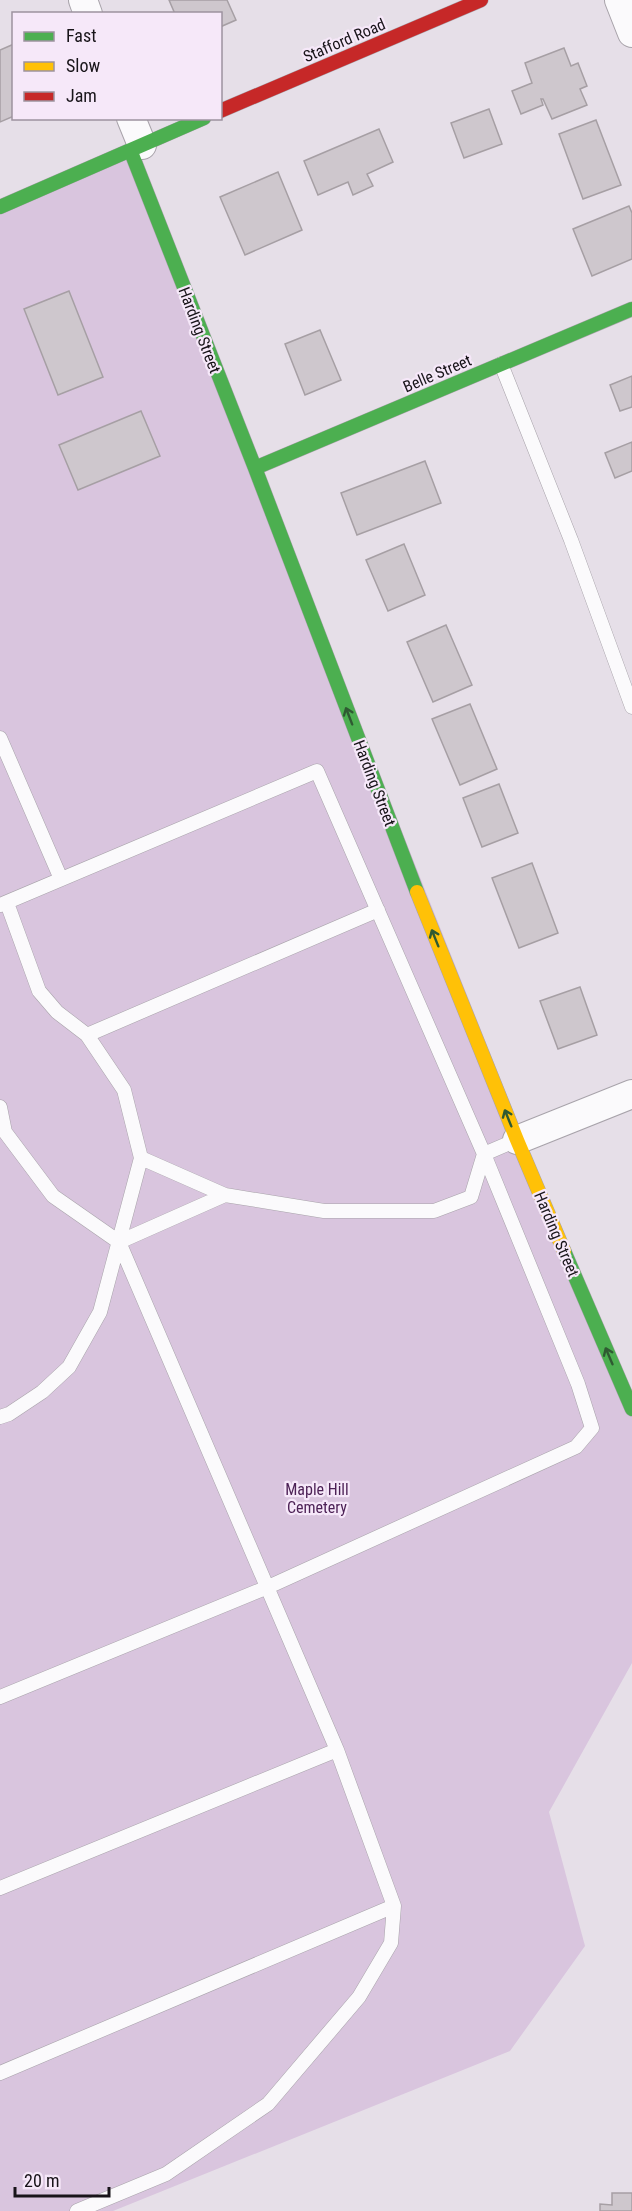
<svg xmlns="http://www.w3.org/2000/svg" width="632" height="2211" viewBox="0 0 632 2211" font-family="'Roboto Condensed',sans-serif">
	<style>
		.green { fill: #d9c5de }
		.building { fill: #cec7cd; stroke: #a69fa4; stroke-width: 1.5 }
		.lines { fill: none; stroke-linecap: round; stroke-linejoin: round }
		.lane-casing { stroke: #a8a3aa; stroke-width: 15 }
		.street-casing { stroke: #a8a3aa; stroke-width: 30 }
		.fast-casing { stroke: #a8a3aa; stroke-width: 15 }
		.slow-casing { stroke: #a8a3aa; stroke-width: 15 }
		.jam-casing { stroke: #a8a3aa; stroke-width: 15 }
		.lane { stroke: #fbfafc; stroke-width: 14 }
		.street { stroke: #fbfafc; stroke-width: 28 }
		.fast { stroke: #4caf50; stroke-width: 14 }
		.slow { stroke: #ffc107; stroke-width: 14 }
		.jam { stroke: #c62828; stroke-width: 14 }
		.oneway { stroke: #2f5a32 }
		.labels { text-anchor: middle; stroke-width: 4.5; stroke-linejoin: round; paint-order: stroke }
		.street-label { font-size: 16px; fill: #181419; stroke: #f6e8f9 }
		.park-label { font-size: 16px; fill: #4d2256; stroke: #f6e8f9 }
	</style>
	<rect width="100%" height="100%" fill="#e6dfe8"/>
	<path class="green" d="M 131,152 L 632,1409 L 632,1663 L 549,1812 L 585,1946 L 510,2051 L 113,2211 L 0,2211 L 0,207 Z"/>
	<path class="building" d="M 169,0 L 227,0 L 236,20 L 220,27 L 220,14 L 175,14 Z
		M 14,44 L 14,116 L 0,122 L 0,50 Z
		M 564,48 L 571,66 L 578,63 L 587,86 L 580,89 L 587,105 L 552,119 L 543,99 L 541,99 L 543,105 L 521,114 L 512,91 L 532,83 L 525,63 Z
		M 489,109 L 502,144 L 464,158 L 451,123 Z
		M 596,120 L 621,185 L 583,199 L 559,134 Z
		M 379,129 L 393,162 L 367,174 L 373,186 L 353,195 L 348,182 L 318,195 L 304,161 Z
		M 278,172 L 302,230 L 245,255 L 220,197 Z
		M 629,206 L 632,213 L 632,259 L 592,276 L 573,229 Z
		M 69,291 L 103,377 L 58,395 L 24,309 Z
		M 320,330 L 341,380 L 305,395 L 285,344 Z
		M 632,376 L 632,407 L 620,411 L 610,385 Z
		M 141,411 L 160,456 L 78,490 L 59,445 Z
		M 632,442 L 632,471 L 615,478 L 605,453 Z
		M 425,461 L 441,503 L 357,535 L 341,493 Z
		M 404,544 L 425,595 L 388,611 L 366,560 Z
		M 446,625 L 472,685 L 433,702 L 407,642 Z
		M 470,704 L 497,769 L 460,785 L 432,719 Z
		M 499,784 L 518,833 L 482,847 L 463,798 Z
		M 532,863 L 558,933 L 519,948 L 492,878 Z
		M 580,987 L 597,1035 L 558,1049 L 540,1001 Z
		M 612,2193 L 632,2193 L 632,2211 L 600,2211 L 600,2204 L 612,2205 Z"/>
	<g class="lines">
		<g class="lane-casing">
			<path id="lane" d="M 501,364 L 571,540 L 632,707
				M 0,738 L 61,879
				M 7,903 L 39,991 L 57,1012 L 87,1035
				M 0,905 L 317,771 L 484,1154 L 578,1384 L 592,1428 L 576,1447 L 268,1587 L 0,1697
				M 0,1107 L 5,1132 L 53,1196 L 119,1242
				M 141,1158 L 225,1195
				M 0,1417 L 9,1414 L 42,1392 L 69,1367 L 100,1312 L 141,1158 L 124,1090 L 87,1035 L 378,910
				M 0,1888 L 337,1750
				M 0,2073 L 394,1906
				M 77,2211 L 166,2174 L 268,2104 L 359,1997 L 391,1943 L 394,1906 L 337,1750 L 119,1242 L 225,1195 L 324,1211 L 434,1211 L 471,1197 L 484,1154 L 517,1140"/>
		</g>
		<g class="street-casing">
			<path id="street" d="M 83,0 L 88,14
				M 619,0 L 632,33
				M 131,118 L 142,145
				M 517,1140 L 632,1094"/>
		</g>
		<g class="fast-casing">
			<path id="fast" d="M 131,152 L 255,468 L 417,892
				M 0,207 L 204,118
				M 255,468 L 632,309
				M 564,1251 L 632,1409"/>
		</g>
		<g class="slow-casing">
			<path id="slow" d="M 417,892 L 517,1140 L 564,1251"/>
		</g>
		<g class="jam-casing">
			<path id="jam" d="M 220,111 L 481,0"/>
		</g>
		<use href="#lane" class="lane"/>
		<use href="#street" class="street"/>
		<use href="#fast" class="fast"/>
		<use href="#slow" class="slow"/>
		<use href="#jam" class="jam"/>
	</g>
	<defs><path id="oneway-shaft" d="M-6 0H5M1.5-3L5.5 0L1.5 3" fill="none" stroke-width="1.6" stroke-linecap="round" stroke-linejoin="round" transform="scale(1.5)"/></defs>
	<g class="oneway">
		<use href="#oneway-shaft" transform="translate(349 716) rotate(-111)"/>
		<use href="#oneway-shaft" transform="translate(435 938) rotate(-112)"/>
		<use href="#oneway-shaft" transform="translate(508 1118) rotate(-112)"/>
		<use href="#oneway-shaft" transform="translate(609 1356) rotate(-113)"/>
	</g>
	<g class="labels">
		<g class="street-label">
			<text transform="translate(344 40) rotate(-23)" y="6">Stafford Road</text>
			<text transform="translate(200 330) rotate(69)" y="6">Harding Street</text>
			<text transform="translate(437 373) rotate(-23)" y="6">Belle Street</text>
			<text transform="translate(375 783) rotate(69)" y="6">Harding Street</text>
			<text transform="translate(557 1234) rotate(67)" y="6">Harding Street</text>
		</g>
		<g class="park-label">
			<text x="317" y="1495">Maple Hill<tspan x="317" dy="18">Cemetery</tspan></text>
		</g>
	</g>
	<rect x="12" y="12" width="210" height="108" fill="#f6e8f9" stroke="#9d939f" stroke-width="1.5"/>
	<rect x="24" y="32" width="30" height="9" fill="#4caf50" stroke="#9d939f" stroke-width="1.5"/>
	<text x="66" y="42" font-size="18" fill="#181419">Fast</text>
	<rect x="24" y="62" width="30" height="9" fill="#ffc107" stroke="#9d939f" stroke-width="1.5"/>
	<text x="66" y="72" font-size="18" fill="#181419">Slow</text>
	<rect x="24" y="92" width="30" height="9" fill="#c62828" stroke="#9d939f" stroke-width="1.5"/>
	<text x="66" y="102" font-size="18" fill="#181419">Jam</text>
	<path d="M15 2187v9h94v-9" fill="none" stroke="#181419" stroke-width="3"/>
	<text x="24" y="2187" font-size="18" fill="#181419" stroke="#f6e8f9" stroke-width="4.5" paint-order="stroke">20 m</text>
</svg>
